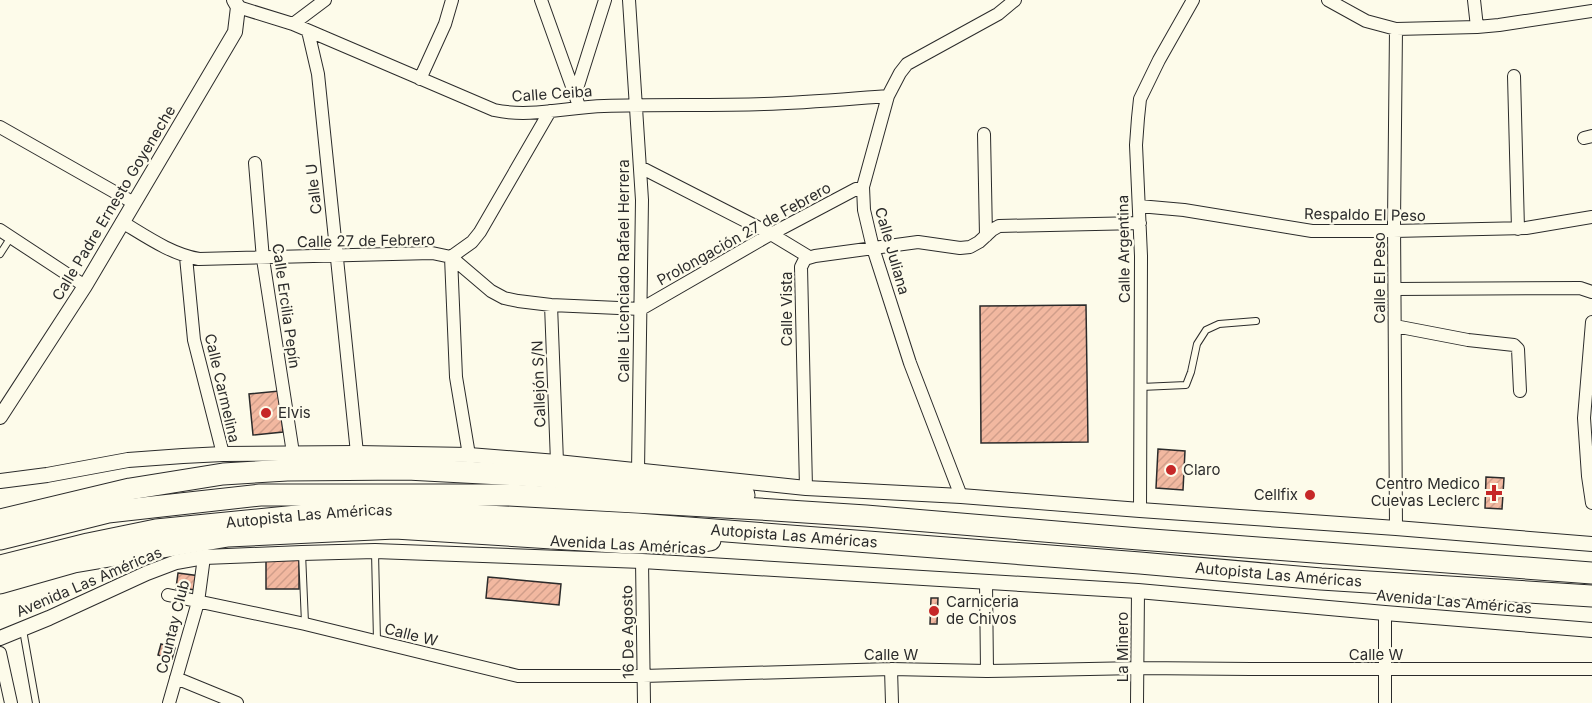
<svg xmlns="http://www.w3.org/2000/svg" width="1592" height="703" viewBox="0 0 1592 703" font-family="Inter,sans-serif">
	<style>
		.building { fill: url(#building-hatch); stroke: #2b2b2b; stroke-width: 1.5 }
		.lines { fill: none; stroke-linecap: round; stroke-linejoin: round }
		.service-casing { stroke: #2b2b2b; stroke-width: 8 }
		.minor-casing { stroke: #2b2b2b; stroke-width: 14 }
		.tertiary-casing { stroke: #2b2b2b; stroke-width: 16 }
		.motorway-casing { stroke: #2b2b2b; stroke-width: 23 }
		.service { stroke: #fdfbea; stroke-width: 6 }
		.minor { stroke: #fdfbea; stroke-width: 12 }
		.tertiary { stroke: #fdfbea; stroke-width: 14 }
		.motorway { stroke: #fdfbea; stroke-width: 21 }
		.poi-dot { fill: #c62828; stroke: #fdfbea; stroke-width: 2 }
		.labels { text-anchor: middle; stroke-width: 4.5; stroke-linejoin: round; paint-order: stroke }
		.street-label { font-size: 15px; fill: #2b2b2b; stroke: #fdfbea }
		.poi-label { font-size: 15px; fill: #2b2b2b; stroke: #fdfbea; text-anchor: start }
	</style>
	<defs>
		<pattern id="building-hatch" width="6" height="6" patternUnits="userSpaceOnUse" patternTransform="scale(1.5)"><rect width="6" height="6" fill="#f2b8a0"/><path d="M-1 1l2-2M0 6l6-6M5 7l2-2" fill="none" stroke="#d09e8a"/></pattern>
	</defs>
	<rect width="100%" height="100%" fill="#fdfbea"/>
	<path class="building" d="M 1086,305 L 1088,442 L 981,443 L 980,306 Z
		M 279,391 L 283,432 L 253,435 L 249,394 Z
		M 1158,449 L 1185,451 L 1183,490 L 1156,488 Z
		M 1486,477 L 1504,478 L 1502,509 L 1485,508 Z
		M 266,559 L 299,559 L 299,589 L 266,589 Z
		M 178,573 L 200,576 L 198,590 L 176,588 Z
		M 488,577 L 561,584 L 559,605 L 486,598 Z
		M 931,598 L 938,598 L 937,624 L 930,624 Z
		M 161,644 L 175,648 L 172,659 L 158,655 Z"/>
	<g class="lines">
		<g class="service-casing">
			<path id="service" d="M 0,254 L 11,237
				M 1141,387 L 1186,385 L 1191,372 L 1197,344 L 1206,330 L 1219,324 L 1256,321
				M 375,552 L 377,641
				M 302,553 L 305,623
				M 23,630 L 36,703"/>
		</g>
		<g class="minor-casing">
			<path id="minor" d="M 541,0 L 579,106
				M 629,0 L 642,200 L 638,471
				M 1328,0 L 1366,21 L 1396,29 L 1477,27 L 1499,25 L 1592,11
				M 1474,0 L 1477,27
				M 238,7 L 293,24 L 494,110 C 530,118 568,107 604,106 C 657,104 711,106 764,104 C 806,103 847,99 888,96
				M 293,24 L 325,0
				M 308,31 L 318,74 L 357,453
				M 1514,76 L 1518,229
				M 420,79 L 445,24 L 452,0
				M 575,95 L 605,0
				M 0,127 L 134,203
				M 984,134 L 986,236
				M 1584,138 L 1592,136
				M 255,163 L 263,259 L 293,453
				M 640,167 L 771,234 L 809,257
				M 1139,206 L 1184,210 L 1312,231 L 1394,231 L 1526,228 L 1592,217
				M 122,222 C 147,237 171,254 199,259 L 432,253 L 451,257 L 491,291 L 504,298 L 518,301 L 551,305 L 641,309 L 771,234 L 856,189 L 863,187
				M 0,230 L 85,286
				M 186,257 L 194,340 L 223,454
				M 451,257 L 456,377 L 469,455
				M 451,257 L 472,242 L 480,232 L 550,111
				M 1395,289 L 1580,288 L 1592,292
				M 551,305 L 557,462
				M 1592,322 L 1584,418 L 1588,476 L 1592,503
				M 1395,326 L 1468,340 L 1514,345 L 1518,349 L 1520,391
				M 806,488 L 801,267 L 805,259 L 815,256 L 918,242 L 960,248 L 970,247 L 979,242 L 992,230 L 999,226 L 1140,223
				M 961,496 L 910,363 L 873,248 L 864,210 L 863,187 L 888,96 L 900,73 L 907,64 L 998,14 L 1015,0
				M 1140,510 L 1141,256 L 1136,145 L 1138,118 L 1140,99 L 1159,60 L 1193,0
				M 1396,528 L 1394,222 L 1396,29
				M 642,561 L 644,703
				M 986,583 L 987,671
				M 168,595 L 305,624 L 518,676 L 643,676 L 891,669 L 987,671 L 1138,668 L 1251,669 L 1592,669
				M 0,653 L 11,703
				M 891,669 L 892,703
				M 176,678 L 237,703
				M 169,703 L 198,602 L 204,557
				M 1137,703 L 1138,591
				M 1385,703 L 1385,613"/>
		</g>
		<g class="tertiary-casing">
			<path id="tertiary" d="M 0,417 L 85,286 L 235,32 L 238,7 L 234,0
				M 0,481 L 47,475 L 128,460 L 183,456 L 223,454 L 357,453 L 469,455 L 557,462 L 806,488 L 961,496 L 1140,510 L 1396,528 L 1592,544
				M 0,638 L 49,618 L 147,573 L 176,562 L 204,557 L 302,553 L 375,551 L 642,561 L 1138,591 L 1385,613 L 1592,630"/>
		</g>
		<g class="motorway-casing">
			<g id="motorway">
				<path d="M 0,520 L 130,489 L 223,474 L 287,470 L 407,469 L 536,476 L 676,486 L 744,495"/>
				<path d="M 0,539 L 108,512 L 260,495 L 509,495 L 759,509 L 866,516 L 1139,539 L 1592,573"/>
				<path id="s1" d="M 0,566 L 88,544 L 156,530 L 307,515 L 376,510 L 637,524 L 1140,563 L 1321,579 L 1592,596"/>
				<path d="M 0,583 L 74,562 L 228,536 L 395,528 L 630,543 L 698,542 L 710,540"/>
			</g>
		</g>
		<use href="#service" class="service"/>
		<use href="#minor" class="minor"/>
		<use href="#tertiary" class="tertiary"/>
		<use href="#motorway" class="motorway"/>
	</g>
	<g class="poi-dot">
		<circle cx="266" cy="413" r="6"/>
		<circle cx="1171" cy="470" r="6"/>
		<path d="M1491 484h6v6h6v6h-6v6h-6v-6h-6v-6h6z"/>
		<circle cx="1310" cy="495" r="6"/>
		<circle cx="934" cy="611" r="6"/>
	</g>
	<g class="labels">
		<g class="street-label">
			<text transform="translate(552 94) rotate(-4)" y="5">Calle Ceiba</text>
			<text transform="translate(314 189) rotate(-96)" y="5">Calle U</text>
			<text transform="translate(114 203) rotate(-59)" y="5">Calle Padre Ernesto Goyeneche</text>
			<text transform="translate(1365 215) rotate(1)" y="5">Respaldo El Peso</text>
			<text transform="translate(744 234) rotate(-29)" y="5">Prolongación 27 de Febrero</text>
			<text transform="translate(366 241) rotate(-1)" y="5">Calle 27 de Febrero</text>
			<text transform="translate(1124 249) rotate(-91)" y="5">Calle Argentina</text>
			<text transform="translate(892 251) rotate(74)" y="5">Calle Juliana</text>
			<text transform="translate(624 271) rotate(-90)" y="5">Calle Licenciado Rafael Herrera</text>
			<text transform="translate(1380 278) rotate(-90)" y="5">Calle El Peso</text>
			<text transform="translate(286 306) rotate(82)" y="5">Calle Ercilia Pepín</text>
			<text transform="translate(787 309) rotate(-90)" y="5">Calle Vista</text>
			<text transform="translate(539 384) rotate(-92)" y="5">Callejón S/N</text>
			<text transform="translate(222 388) rotate(77)" y="5">Calle Carmelina</text>
			<text dy="5" stroke="none"><textPath href="#s1" startOffset="314">Autopista Las Américas</textPath></text>
			<text dy="5" stroke="none"><textPath href="#s1" startOffset="800">Autopista Las Américas</textPath></text>
			<text transform="translate(628 545) rotate(3)" y="5">Avenida Las Américas</text>
			<text dy="5" stroke="none"><textPath href="#s1" startOffset="1286">Autopista Las Américas</textPath></text>
			<text transform="translate(89 582) rotate(-23)" y="5">Avenida Las Américas</text>
			<text transform="translate(1454 602) rotate(5)" y="5">Avenida Las Américas</text>
			<text transform="translate(173 627) rotate(-76)" y="5">Countay Club</text>
			<text transform="translate(628 632) rotate(-91)" y="5">16 De Agosto</text>
			<text transform="translate(411 635) rotate(14)" y="5">Calle W</text>
			<text transform="translate(1123 647) rotate(-90)" y="5">La Minero</text>
			<text x="891" y="660">Calle W</text>
			<text x="1376" y="660">Calle W</text>
		</g>
		<g class="poi-label">
			<text x="278" y="418">Elvis</text>
			<text x="1183" y="475">Claro</text>
			<text x="1480" y="489" text-anchor="end">Centro Medico<tspan x="1480" dy="17">Cuevas Leclerc</tspan></text>
			<text x="1298" y="500" text-anchor="end">Cellfix</text>
			<text x="946" y="607">Carniceria<tspan x="946" dy="17">de Chivos</tspan></text>
		</g>
	</g>
</svg>
